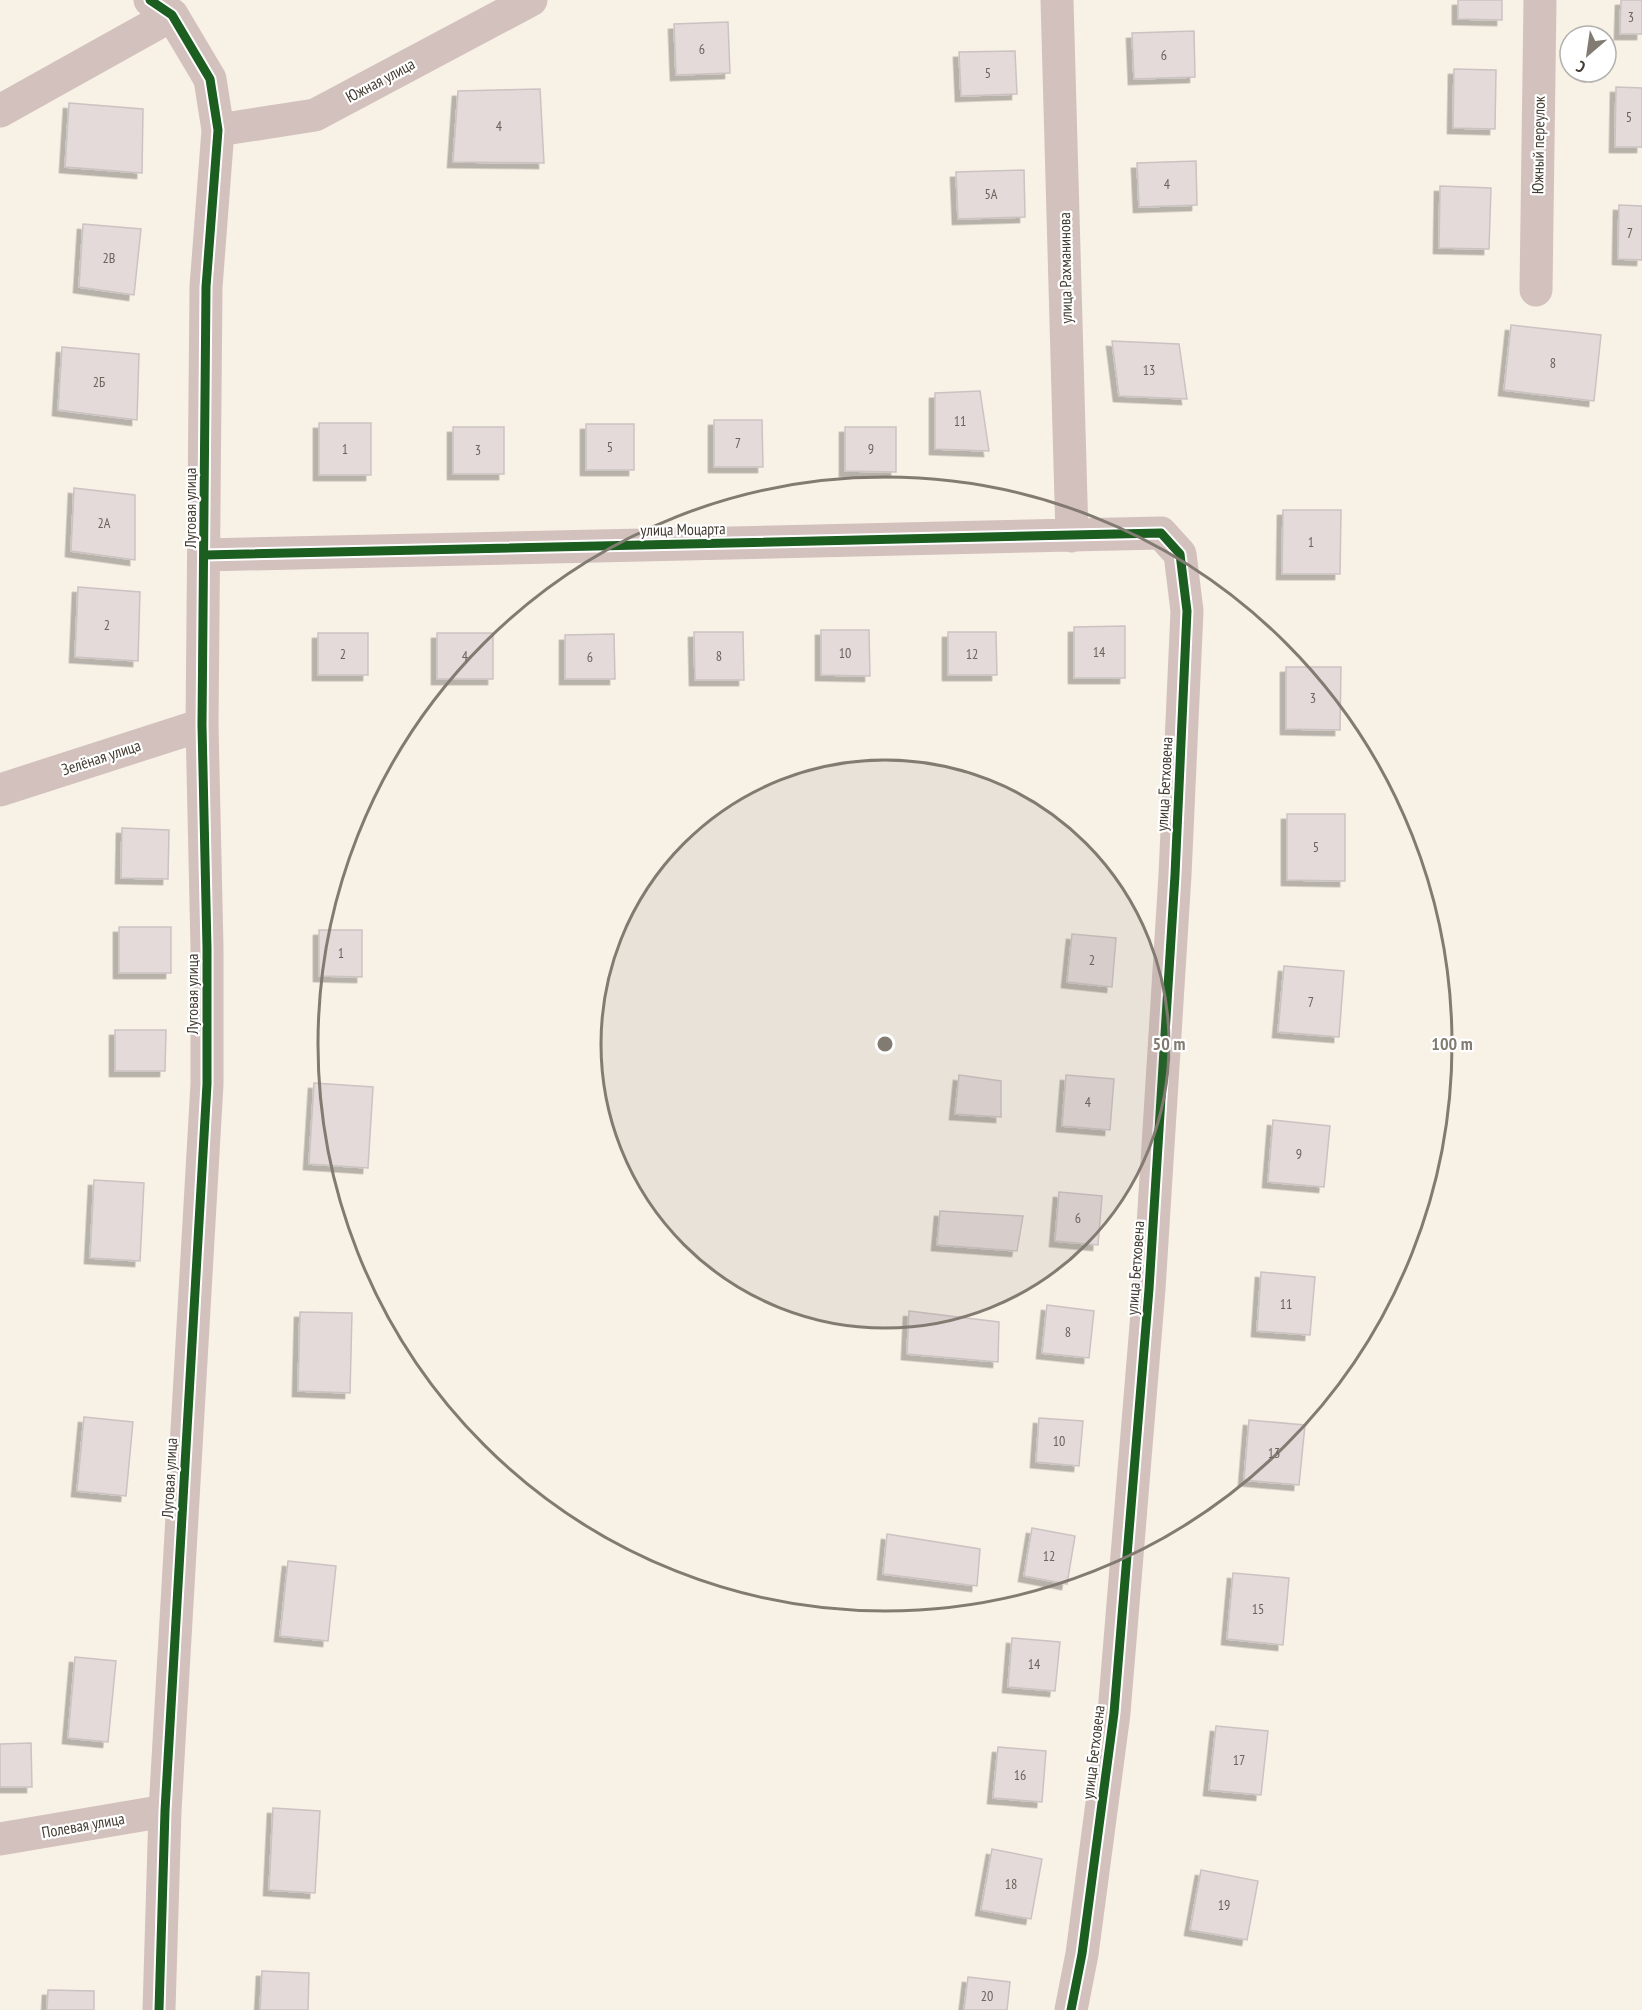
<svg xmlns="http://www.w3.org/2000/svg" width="1642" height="2010" viewBox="0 0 1642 2010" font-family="'PT Sans Narrow',sans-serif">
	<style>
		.building { fill: #e3dad9; stroke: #cbc3c2; stroke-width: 1.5; filter: url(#shadow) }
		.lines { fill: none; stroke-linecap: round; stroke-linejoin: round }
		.minor { stroke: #d3c1be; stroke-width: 33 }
		.cycleway-casing { stroke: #fff; stroke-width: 13 }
		.cycleway { stroke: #1b5e20; stroke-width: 9 }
		.ring { fill: none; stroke: #827b71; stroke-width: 3 }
		.labels { text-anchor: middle; stroke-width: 4.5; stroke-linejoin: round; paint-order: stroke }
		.number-label { font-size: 14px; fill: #6a645c }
		.street-label { font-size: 16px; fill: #423c32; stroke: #fff }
		.centre { fill: #827b71; stroke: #fff; stroke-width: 3 }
		.ring-label { font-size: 18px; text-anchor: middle; font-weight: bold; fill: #827b71; stroke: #fff; stroke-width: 4.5; stroke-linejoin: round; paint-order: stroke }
	</style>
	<defs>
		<filter id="shadow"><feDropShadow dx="-5.5" dy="5.5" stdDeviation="0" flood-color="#0004"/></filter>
	</defs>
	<rect width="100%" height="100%" fill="#f8f1e6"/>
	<path class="building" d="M 1458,0 L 1502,0 L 1502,20 L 1458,19 Z
		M 1621,0 L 1642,0 L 1642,34 L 1620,34 Z
		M 728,22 L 730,73 L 676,75 L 674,24 Z
		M 1194,31 L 1195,77 L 1134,79 L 1132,33 Z
		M 1015,51 L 1017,94 L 961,96 L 959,52 Z
		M 1454,69 L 1496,70 L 1495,129 L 1453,128 Z
		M 1616,87 L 1642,88 L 1642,147 L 1615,147 Z
		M 540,89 L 544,163 L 453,162 L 458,91 Z
		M 69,103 L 143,109 L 142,173 L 65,167 Z
		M 1196,161 L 1197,205 L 1139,207 L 1137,163 Z
		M 1024,170 L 1025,217 L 958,219 L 956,172 Z
		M 1440,186 L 1491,188 L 1489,249 L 1439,248 Z
		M 1619,205 L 1642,206 L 1642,260 L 1618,259 Z
		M 83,224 L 141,229 L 134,295 L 79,287 Z
		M 1511,325 L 1601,335 L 1594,401 L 1504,390 Z
		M 1112,341 L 1179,344 L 1187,399 L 1119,396 Z
		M 62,347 L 139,354 L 137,420 L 58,410 Z
		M 980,391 L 989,451 L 935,449 L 935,393 Z
		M 714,420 L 762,420 L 763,467 L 714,467 Z
		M 319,423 L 371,423 L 371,475 L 319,475 Z
		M 586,424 L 634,424 L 634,470 L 586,470 Z
		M 453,427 L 504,427 L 504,474 L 453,474 Z
		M 845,427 L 896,427 L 896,472 L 845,471 Z
		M 74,488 L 135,495 L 135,560 L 71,551 Z
		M 1283,510 L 1341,510 L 1340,574 L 1282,574 Z
		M 78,587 L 140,592 L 138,661 L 75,657 Z
		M 1125,626 L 1125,678 L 1074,678 L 1074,627 Z
		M 821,630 L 869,630 L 870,676 L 821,675 Z
		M 694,632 L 743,632 L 744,680 L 695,680 Z
		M 948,632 L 996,632 L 997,675 L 948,675 Z
		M 318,633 L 368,633 L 368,675 L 318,675 Z
		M 437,633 L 493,633 L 493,679 L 437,679 Z
		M 614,634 L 615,679 L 565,679 L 565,635 Z
		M 1286,667 L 1341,667 L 1340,730 L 1286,729 Z
		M 1287,814 L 1345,814 L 1345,881 L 1287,880 Z
		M 122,828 L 169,830 L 168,879 L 121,878 Z
		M 119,927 L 171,927 L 171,973 L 119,973 Z
		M 319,930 L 362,930 L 362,977 L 319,976 Z
		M 1072,934 L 1116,938 L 1112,987 L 1067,982 Z
		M 1284,966 L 1344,971 L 1339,1037 L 1278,1032 Z
		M 115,1030 L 166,1030 L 165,1071 L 115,1071 Z
		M 959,1075 L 1001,1081 L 1001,1117 L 955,1114 Z
		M 1066,1075 L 1114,1079 L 1110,1130 L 1062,1126 Z
		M 314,1083 L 373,1087 L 368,1168 L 309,1164 Z
		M 1273,1120 L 1330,1126 L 1324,1187 L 1268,1182 Z
		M 94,1180 L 144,1183 L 140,1261 L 90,1258 Z
		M 1059,1192 L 1102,1196 L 1098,1245 L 1055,1241 Z
		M 940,1211 L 1023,1216 L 1017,1251 L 937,1245 Z
		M 1261,1272 L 1315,1277 L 1310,1335 L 1257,1331 Z
		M 1047,1305 L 1094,1311 L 1089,1358 L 1042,1353 Z
		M 909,1311 L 999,1322 L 998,1362 L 907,1354 Z
		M 300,1312 L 352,1313 L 350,1393 L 298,1391 Z
		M 84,1417 L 133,1422 L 126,1496 L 77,1491 Z
		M 1039,1418 L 1083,1421 L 1079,1466 L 1036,1462 Z
		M 1249,1420 L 1305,1425 L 1299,1485 L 1244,1480 Z
		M 1032,1528 L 1075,1536 L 1067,1584 L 1024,1576 Z
		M 887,1534 L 980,1549 L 977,1586 L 883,1574 Z
		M 288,1561 L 336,1566 L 328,1641 L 280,1636 Z
		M 1233,1573 L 1289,1578 L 1283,1645 L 1227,1639 Z
		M 1012,1638 L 1060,1642 L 1055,1691 L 1008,1687 Z
		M 75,1657 L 116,1661 L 108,1742 L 68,1738 Z
		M 1216,1726 L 1268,1731 L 1261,1795 L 1209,1790 Z
		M 31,1743 L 32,1787 L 0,1787 L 0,1744 Z
		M 998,1747 L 1046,1751 L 1042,1802 L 993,1798 Z
		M 273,1808 L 320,1811 L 315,1893 L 269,1890 Z
		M 992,1849 L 1042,1859 L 1031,1919 L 981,1910 Z
		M 1201,1870 L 1258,1881 L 1247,1940 L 1190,1930 Z
		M 262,1971 L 309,1973 L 308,2010 L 260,2010 Z
		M 968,1977 L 1010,1982 L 1007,2010 L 964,2010 Z
		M 48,1990 L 94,1991 L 94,2010 L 47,2010 Z"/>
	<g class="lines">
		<path class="minor" d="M 150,0 L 172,15 L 210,79 L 218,130 L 206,287 L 202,725 L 207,948 L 207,1084 L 165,1811 L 159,2010
			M 1057,0 L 1072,536
			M 0,111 L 172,15
			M 218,130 L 315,115 L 531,0
			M 1536,290 L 1540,0
			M 205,555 L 1161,533 L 1180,554 L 1187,611 L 1175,875 L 1149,1289 L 1114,1713 L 1082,1954 L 1071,2010
			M 0,790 L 202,725
			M 0,1839 L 165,1811"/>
		<g class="cycleway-casing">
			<path id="cycleway" d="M 150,0 L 172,15 L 210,79 L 218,130 L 206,287 L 202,725 L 207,948 L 207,1084 L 165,1811 L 159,2010
				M 205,555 L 1161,533 L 1180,554 L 1187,611 L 1175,875 L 1149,1289 L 1114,1713 L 1082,1954 L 1071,2010"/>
		</g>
		<use href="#cycleway" class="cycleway"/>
	</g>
	<circle cx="885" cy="1044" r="284" fill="#827b71" fill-opacity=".12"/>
	<g class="ring">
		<circle cx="885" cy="1044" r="284"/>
		<circle cx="885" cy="1044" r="567"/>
	</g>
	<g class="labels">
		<g class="number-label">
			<text x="1631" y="22">3</text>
			<text x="702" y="54">6</text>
			<text x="1164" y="60">6</text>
			<text x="988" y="78">5</text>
			<text x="1629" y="122">5</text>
			<text x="499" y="131">4</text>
			<text x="1167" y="189">4</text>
			<text x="991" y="199">5А</text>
			<text x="1630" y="238">7</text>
			<text x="109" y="263">2В</text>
			<text x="1553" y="368">8</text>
			<text x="1149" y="375">13</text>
			<text x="99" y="387">2Б</text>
			<text x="960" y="426">11</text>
			<text x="738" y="448">7</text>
			<text x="610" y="452">5</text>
			<text x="345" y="454">1</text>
			<text x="871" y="454">9</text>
			<text x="478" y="455">3</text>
			<text x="104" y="528">2А</text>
			<text x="1311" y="547">1</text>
			<text x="107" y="630">2</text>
			<text x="1099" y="657">14</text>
			<text x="845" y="658">10</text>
			<text x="343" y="659">2</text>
			<text x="972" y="659">12</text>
			<text x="465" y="661">4</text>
			<text x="719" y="661">8</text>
			<text x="590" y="662">6</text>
			<text x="1313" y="703">3</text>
			<text x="1316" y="852">5</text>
			<text x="341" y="958">1</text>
			<text x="1092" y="965">2</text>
			<text x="1311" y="1007">7</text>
			<text x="1088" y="1107">4</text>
			<text x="1299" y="1159">9</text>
			<text x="1078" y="1223">6</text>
			<text x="1286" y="1309">11</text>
			<text x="1068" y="1337">8</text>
			<text x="1059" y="1446">10</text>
			<text x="1274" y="1458">13</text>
			<text x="1049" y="1561">12</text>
			<text x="1258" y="1614">15</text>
			<text x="1034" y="1669">14</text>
			<text x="1239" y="1765">17</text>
			<text x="1020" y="1780">16</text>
			<text x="1011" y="1889">18</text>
			<text x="1224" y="1910">19</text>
			<text x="987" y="2001">20</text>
		</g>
		<g class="street-label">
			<text transform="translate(380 80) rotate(-28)" y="6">Южная улица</text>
			<text transform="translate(1538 145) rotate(-89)" y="6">Южный переулок</text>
			<text transform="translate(1065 268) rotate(-91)" y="6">улица Рахманинова</text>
			<text transform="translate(190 508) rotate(-90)" y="6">Луговая улица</text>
			<text transform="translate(683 529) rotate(-1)" y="6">улица Моцарта</text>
			<text transform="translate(101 757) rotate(-18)" y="6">Зелёная улица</text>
			<text transform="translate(1164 784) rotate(-87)" y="6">улица Бетховена</text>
			<text transform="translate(192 994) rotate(-90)" y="6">Луговая улица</text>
			<text transform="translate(1135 1268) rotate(-86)" y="6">улица Бетховена</text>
			<text transform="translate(169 1478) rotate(-87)" y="6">Луговая улица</text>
			<text transform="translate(1093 1752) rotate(-83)" y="6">улица Бетховена</text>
			<text transform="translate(83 1825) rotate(-10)" y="6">Полевая улица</text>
		</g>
	</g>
	<circle cx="885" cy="1044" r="9" class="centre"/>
	<g class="ring-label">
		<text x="1169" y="1050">50 m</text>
		<text x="1452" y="1050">100 m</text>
	</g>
	<g transform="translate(1588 54) rotate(209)"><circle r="28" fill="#ffffff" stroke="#b3b1ad" stroke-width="1.5"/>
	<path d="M0-4.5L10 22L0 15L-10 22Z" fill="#827b71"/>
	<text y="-9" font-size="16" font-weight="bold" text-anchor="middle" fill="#423c32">С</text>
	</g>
</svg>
